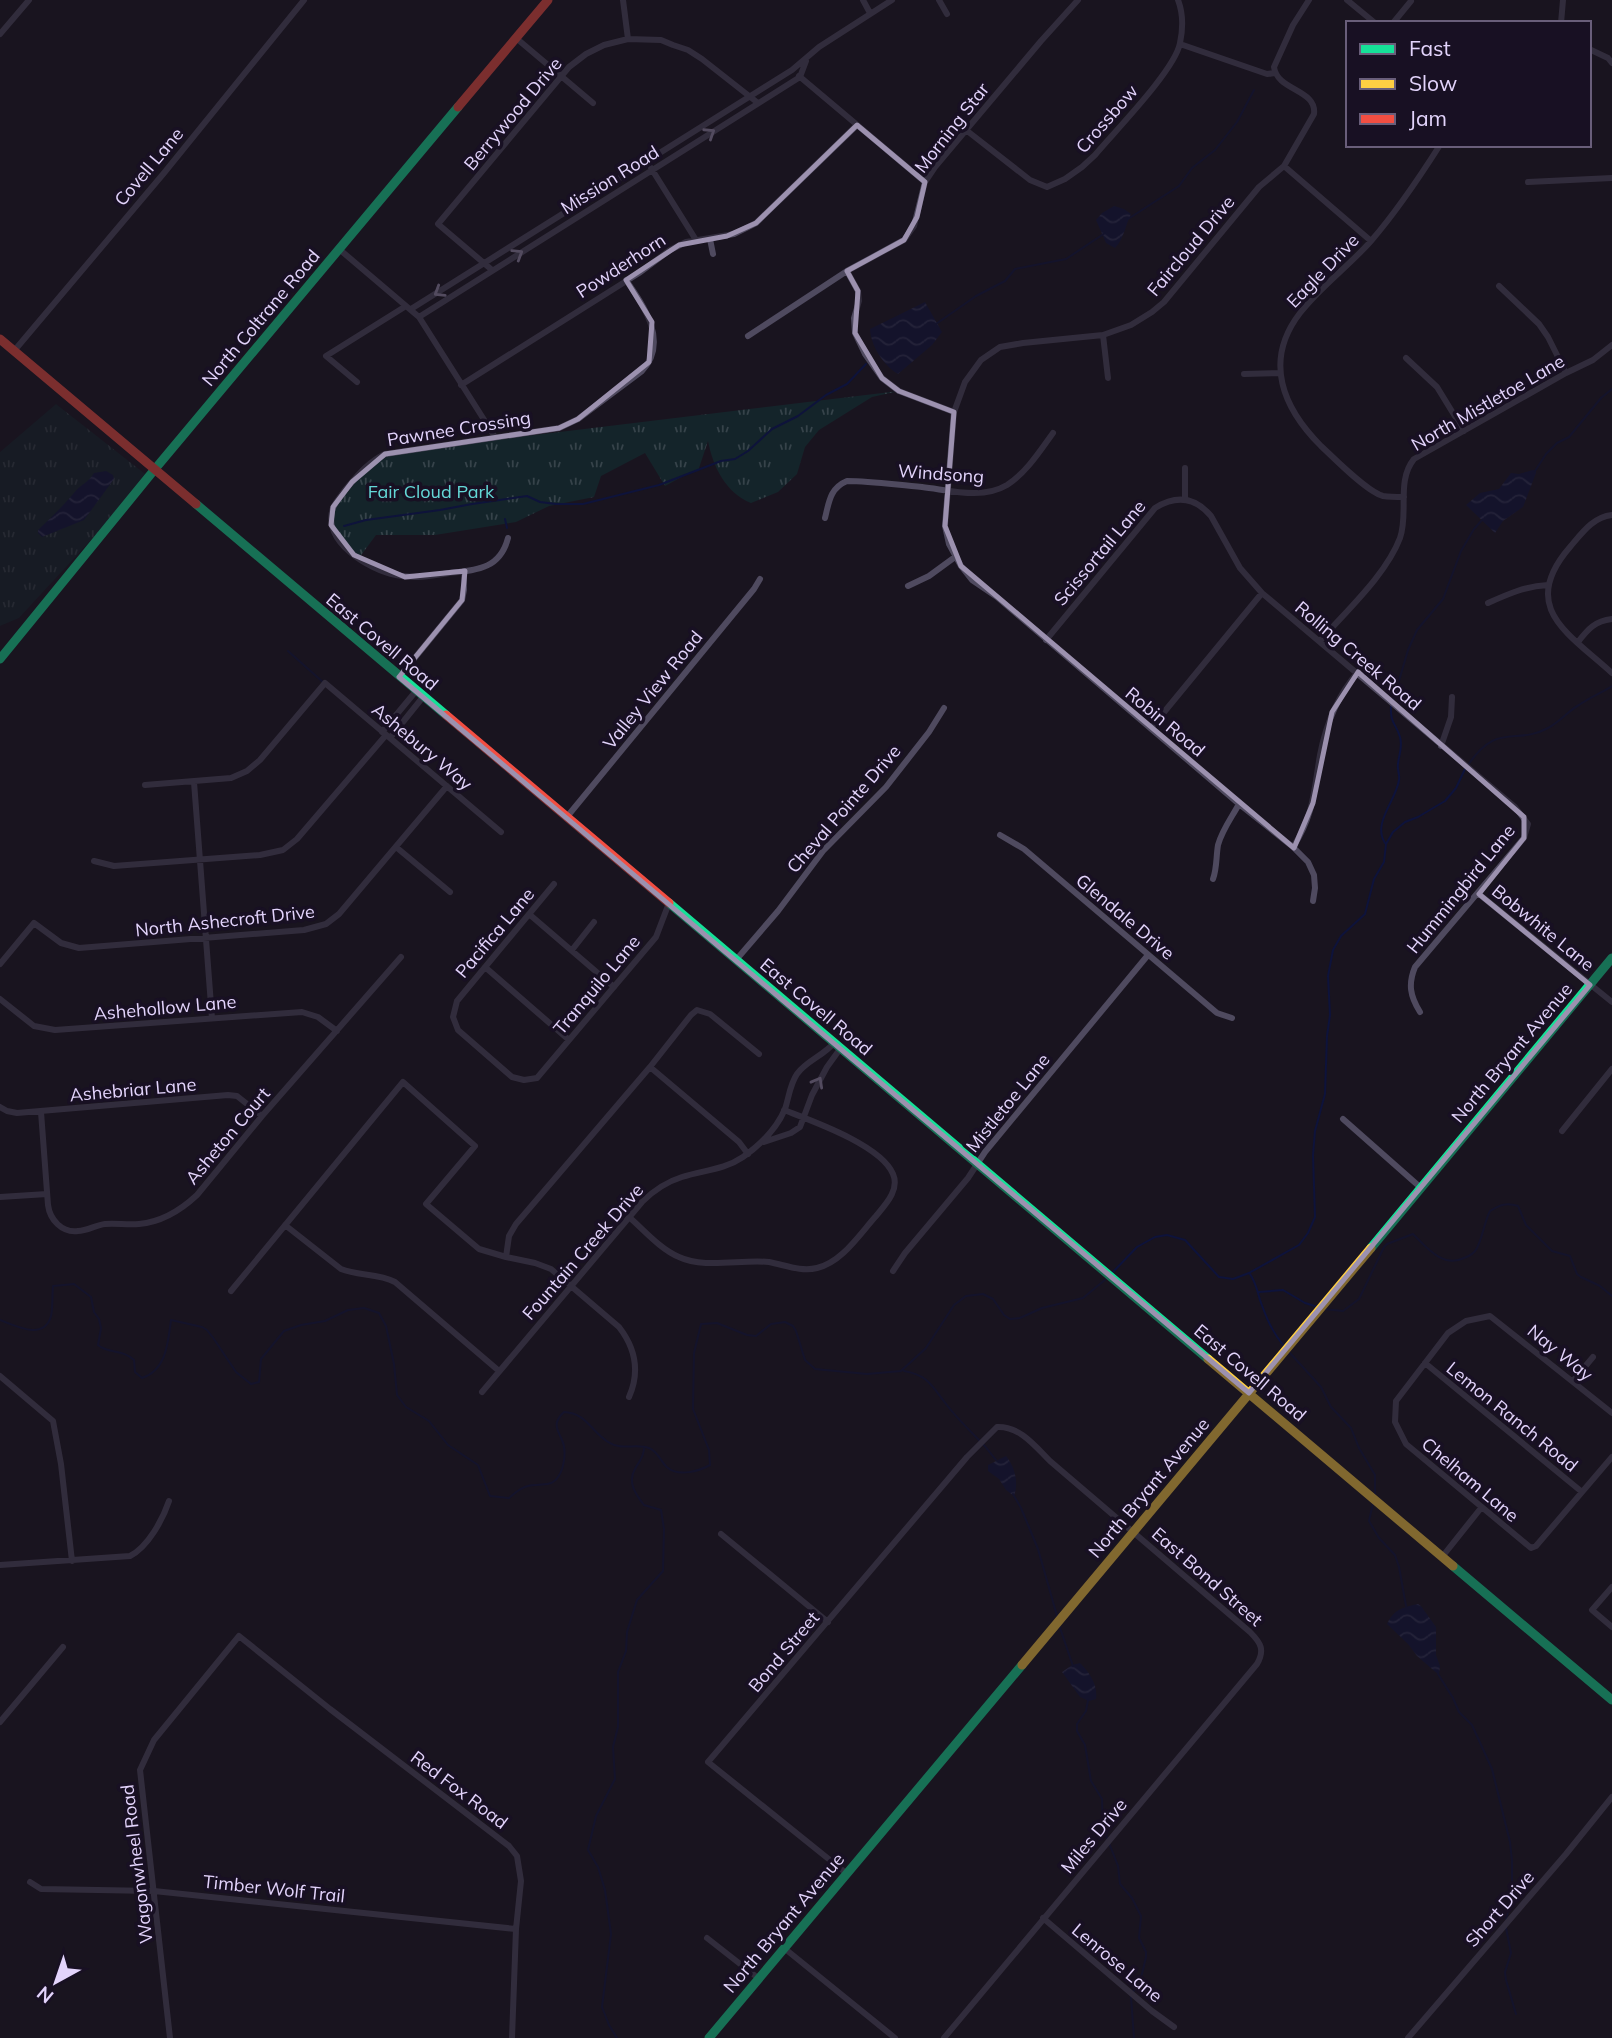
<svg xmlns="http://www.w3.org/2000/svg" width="1612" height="2038" viewBox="0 0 1612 2038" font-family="Mulish,sans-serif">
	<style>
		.grass { fill: url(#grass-tufts) }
		.water { fill: url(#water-waves) }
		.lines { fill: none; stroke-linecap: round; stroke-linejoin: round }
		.stream { stroke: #0e133b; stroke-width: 2 }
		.street { stroke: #4f4a5f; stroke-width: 6 }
		.fast { stroke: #16e098; stroke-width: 9 }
		.slow { stroke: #ffcf43; stroke-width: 9 }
		.jam { stroke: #f24e42; stroke-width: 9 }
		.oneway { stroke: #998fae }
		.marked { fill: none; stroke: #9c91af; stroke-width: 5; stroke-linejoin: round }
		.labels { text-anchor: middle; stroke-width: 7; stroke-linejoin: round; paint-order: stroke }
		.street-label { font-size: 18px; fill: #e3d4fc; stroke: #181023 }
		.park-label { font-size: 18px; fill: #64d8d7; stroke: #181023 }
	</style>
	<defs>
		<pattern id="grass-tufts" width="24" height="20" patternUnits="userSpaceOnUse" patternTransform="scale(1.75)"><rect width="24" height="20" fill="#14242a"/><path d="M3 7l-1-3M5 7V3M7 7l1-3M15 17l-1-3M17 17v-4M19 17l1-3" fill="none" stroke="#36434a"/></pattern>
		<pattern id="water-waves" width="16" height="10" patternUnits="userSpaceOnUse" patternTransform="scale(1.75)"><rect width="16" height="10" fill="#0e133b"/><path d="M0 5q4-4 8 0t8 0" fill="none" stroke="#313458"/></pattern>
	</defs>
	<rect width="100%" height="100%" fill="#19141f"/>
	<path class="grass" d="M 899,391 L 872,397 L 819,430 L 805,447 L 797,474 L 778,492 L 751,503 C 726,493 713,467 708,441 L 698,471 L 689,473 L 665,486 L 645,453 L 601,476 L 594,497 L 549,506 L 516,522 L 435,535 L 376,535 L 359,558 L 333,531 L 333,507 L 378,457 L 403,451 Z
		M 56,404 L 149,477 L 19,618 L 0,626 L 0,452 Z"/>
	<path class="water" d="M 1114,206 L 1124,209 L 1131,214 C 1125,226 1124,239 1115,248 L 1106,243 L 1096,220 L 1102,213 Z
		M 925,302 L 942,332 L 932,345 L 898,374 C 883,365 871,346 870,329 Z
		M 1533,470 L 1536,471 L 1536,473 L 1523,507 L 1503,521 L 1495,533 L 1466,505 L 1480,493 L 1499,489 L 1511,473 L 1519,474 Z
		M 106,471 L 113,475 L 114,479 L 84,520 L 42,537 L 38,533 L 38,530 C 51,518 63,506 74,493 C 80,485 89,482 94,473 Z
		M 1006,1456 C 1015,1467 1019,1483 1014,1496 L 1006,1490 L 999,1479 L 988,1471 L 988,1465 Z
		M 1418,1604 L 1421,1606 L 1436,1627 L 1436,1655 L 1440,1666 L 1439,1675 L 1417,1656 L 1408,1644 L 1387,1624 C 1394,1609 1404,1607 1418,1604 Z
		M 1080,1663 C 1090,1673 1098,1685 1096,1699 L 1089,1701 L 1080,1697 L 1062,1672 L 1072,1665 Z"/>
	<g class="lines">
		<path class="stream" d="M 1128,219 L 1179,186 L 1192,168 L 1215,150 L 1237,122 L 1254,90
			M 936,324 L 976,296 L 1005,281 L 1015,269 L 1066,259 L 1105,233
			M 1535,471 L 1546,454 L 1557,443 L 1569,437 L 1601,398 L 1612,389
			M 505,519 L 507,528
			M 344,526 L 366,520 L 440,510 L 472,504 L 527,496 L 540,502 L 556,504 L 583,504 L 659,485 L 721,461 L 735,459 L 748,451 L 772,429 L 798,416 L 826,395 L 847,384 L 866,364
			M 288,651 L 324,683
			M 1393,701 L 1408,650 L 1417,630 L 1443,599 L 1461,551 L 1474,529 L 1482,520
			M 1468,765 C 1498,721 1515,746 1548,728 C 1560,722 1568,711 1579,705 C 1589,698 1601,693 1612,686
			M 1385,843 C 1372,823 1396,801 1399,780 C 1400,775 1397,769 1398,764 C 1399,753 1403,747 1400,737 C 1396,723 1390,724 1391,706
			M 1112,1273 L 1137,1247 L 1155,1237 L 1167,1235 L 1185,1240 L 1219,1277 L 1233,1279 L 1249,1273 L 1299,1245 L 1308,1233 L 1315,1217 L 1313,1155 L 1315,1131 L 1325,1094 L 1327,1036 L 1330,1015 L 1328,976 L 1333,950 L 1341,936 L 1365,914 L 1374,879 L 1384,862 L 1386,844 L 1393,832 L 1405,822 L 1418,817 L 1445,801 L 1456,788 L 1465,769
			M 1250,1274 C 1256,1283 1257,1290 1260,1300 C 1266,1317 1272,1332 1284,1346
			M 1259,1292 L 1283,1290 L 1305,1303 L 1318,1307
			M 1324,1309 L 1343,1311 L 1359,1299 L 1384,1247 L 1387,1244 L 1413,1234 C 1427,1248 1443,1268 1464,1258 C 1470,1256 1474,1254 1477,1248 C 1483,1236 1484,1223 1490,1211 C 1500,1205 1506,1202 1518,1206 L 1526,1225 L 1552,1251 L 1570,1256 L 1577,1274 L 1581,1277 L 1600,1286 L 1612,1296
			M 0,1320 C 16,1326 44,1341 51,1316 C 53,1307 52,1296 53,1286 L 74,1284 L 91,1297 L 94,1312 L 99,1319 L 101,1328 L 98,1345 C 108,1354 123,1349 134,1360 L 135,1372 L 142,1378 C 167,1370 168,1341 171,1320 L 202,1327 L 207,1330 L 214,1339 L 236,1372 L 251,1384 L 259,1382 L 261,1359 L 284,1331 L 301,1325 L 325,1321 L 348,1310 L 364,1308 L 379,1313 L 386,1326 L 394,1364 L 397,1395 L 406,1407 L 429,1421 L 448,1445 L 478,1465 L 490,1496 L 509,1498 C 515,1493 521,1487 528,1486 C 538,1483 551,1488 558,1477 C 564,1469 567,1450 562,1440 C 556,1428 553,1422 564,1412 C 586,1413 591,1431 608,1442 C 622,1451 636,1443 649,1448 C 659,1452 661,1463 668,1468 C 679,1477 699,1471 710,1465 L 709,1450 L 693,1409 L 694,1353 L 701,1324 L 717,1323 L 747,1335 L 756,1336 L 771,1324 L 785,1322 L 793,1326 L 796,1331 L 805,1360 L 815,1369 L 867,1374 L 901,1371 L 926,1348 L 954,1305 L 966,1296 L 983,1294 L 993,1299 L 1004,1315 L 1010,1319 L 1020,1318 L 1042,1308 L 1083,1298 L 1106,1279
			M 1290,1353 L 1321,1387 L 1331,1407 L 1351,1428 L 1359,1448 L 1375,1475 L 1375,1494
			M 904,1371 C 928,1375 932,1386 946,1404 C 956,1417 968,1429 980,1441
			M 984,1445 L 996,1460
			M 1013,1494 L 1021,1508 L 1038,1549 L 1057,1616
			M 1373,1503 L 1369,1521 L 1379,1538 L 1395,1555 L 1399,1567 L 1406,1606
			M 1059,1625 L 1073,1666
			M 1438,1674 L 1453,1698 L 1459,1712 L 1472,1725 L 1492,1769 L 1510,1842 L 1512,1861 L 1512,1897 L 1506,1919
			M 1088,1700 L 1086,1711 L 1077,1724 L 1077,1731 L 1085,1745 L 1091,1781 L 1102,1799 L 1103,1827 L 1107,1838
			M 1109,1843 L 1118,1866 L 1120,1884 L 1132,1898 L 1141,1916 L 1139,1938 L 1146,1952 L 1146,1957 L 1142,1974 L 1133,1992
			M 1506,1928 L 1511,1953 L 1505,1972 L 1506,1980 L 1516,2014
			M 1131,1997 L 1134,2038
			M 617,2038 L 609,2025 L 602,2007 L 611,1934 L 605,1890 L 598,1867 L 588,1850 L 596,1816 L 615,1779 L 613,1747 L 618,1727 L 618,1672 L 626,1651 L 627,1632 L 637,1600 L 663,1571 L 664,1529 L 661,1510 L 644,1505 C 636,1495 627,1482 635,1469 C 639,1461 643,1459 644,1449"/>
		<path class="street" d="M 623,0 L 628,39
			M 863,0 L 870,13
			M 939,0 L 947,14
			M 1309,0 L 1293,25 L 1274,67 C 1277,91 1317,89 1314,114 L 1284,166 L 1259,187 L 1164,302 L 1152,312 L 1131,325 L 1103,335 L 1023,343 L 1000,347 L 981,360 L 965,382 L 954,412 L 945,526 L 949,544 L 961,566 L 972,580 L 997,597 L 1239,804 L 1293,847 L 1308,862 L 1314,875 L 1315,888 L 1313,901
			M 1347,0 L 1375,23
			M 1393,23 L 1411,1
			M 1561,23 L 1563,0
			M 0,34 L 29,0
			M 516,38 L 593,103
			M 1180,44 L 1267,74 L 1275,73
			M 1589,49 L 1608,58 L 1612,63
			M 799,76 L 925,182
			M 966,130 L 1030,180 L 1047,187 L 1065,179 L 1082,167 L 1095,155 C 1115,131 1175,70 1180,43 C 1183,29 1183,13 1178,0
			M 1284,166 L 1371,241
			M 651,168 L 696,240
			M 919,176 L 930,163
			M 1528,182 L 1612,178
			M 710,239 L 713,254
			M 339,249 L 419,317 L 495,437
			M 492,270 L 438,224 L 569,67 L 586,54 L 604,45 L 628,39 L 661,40 L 673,45 L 688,50 L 702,59 L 758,103
			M 847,271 L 858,291 L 859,301 L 854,318 L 855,333 L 865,354 L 882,378 L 899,391 L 954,412
			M 1499,286 L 1539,324 L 1548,337 L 1566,373
			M 411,309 L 792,70 L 819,47 L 892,0
			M 419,317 L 800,77 L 806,61
			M 1103,335 L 1108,378
			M 748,336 L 847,271 L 904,240 L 914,226 L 925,182 L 935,167 L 1041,41 L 1078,0
			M 14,351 L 164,173 L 304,0
			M 1406,358 L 1437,387 L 1464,431
			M 1244,374 L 1280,373
			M 357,382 L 326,356 L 406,306
			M 461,385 L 639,273 L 670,250 L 686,242 L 734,234 L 756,223 L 857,125
			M 1404,497 C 1397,497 1390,497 1383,496 C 1367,492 1334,458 1321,446 C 1283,408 1263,361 1300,313 C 1320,287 1349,266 1371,241 C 1397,211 1419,178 1440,145
			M 1185,499 L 1185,468
			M 1612,515 C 1593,517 1582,533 1570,547 C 1518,607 1568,633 1612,673
			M 825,518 C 829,502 830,488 847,481 C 872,481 897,485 922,487 C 949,490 982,500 1007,485 C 1026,473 1040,451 1053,433
			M 508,538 C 500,569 477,570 449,573 C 431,576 414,579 396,575 C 369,570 321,541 333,508 C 336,501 341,496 345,490 C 357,476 368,462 385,454 L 559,428 L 578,419 L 642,371 C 669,342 644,306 626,280
			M 908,586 L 929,576 L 955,557
			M 1488,603 C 1508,594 1526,586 1548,585
			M 1046,640 L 1155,508 C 1176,495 1195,497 1211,516 L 1240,568 L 1262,593 L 1515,807 L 1528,824 L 1524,838 L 1415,967 C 1408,984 1410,996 1420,1012
			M 1320,641 C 1346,611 1386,575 1400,538 C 1409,513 1396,481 1414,459 L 1566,373 L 1593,360 L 1612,345
			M 1578,642 C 1588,629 1595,621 1612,619
			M 399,677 L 462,600 L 464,590 L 464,571
			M 1151,728 L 1262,593
			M 382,732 L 416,691
			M 390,738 L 423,697
			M 1441,746 L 1451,717 L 1452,697
			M 194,782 L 212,1018
			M 145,785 L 231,778 L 247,771 L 260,760 L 325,683 L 501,832
			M 566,818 L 754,589 L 760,579
			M 1000,835 L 1024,849 L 1217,1013 L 1232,1018
			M 396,847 L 450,892
			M 1293,847 C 1314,815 1314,790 1320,755 C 1326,724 1337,696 1358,672
			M 94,861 L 114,866 L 260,855 L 283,850 L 297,839 L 386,735
			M 1213,879 C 1217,868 1216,857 1218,845 C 1222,830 1232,817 1239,804
			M 554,884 L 457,1001 L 453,1017 L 458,1030 L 512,1077 L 524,1080 L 537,1078 L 656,937 L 669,903
			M 1479,894 L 1612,1002
			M 529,914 L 614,987
			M 572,950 L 594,922
			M 736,960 L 778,911 L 823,851 L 886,787 L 929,732 L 944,708
			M 0,964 L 34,923 L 61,943 L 79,948 L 304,930 L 326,924 L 339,914 L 447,786
			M 485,967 L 569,1040
			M 0,999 L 34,1026 L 55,1030 L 302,1012 L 318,1017 L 337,1031
			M 650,1067 L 739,1142 L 748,1154
			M 0,1107 L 7,1111 L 17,1113 L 228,1095 L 237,1096 L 262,1116
			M 41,1112 L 48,1205 C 50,1220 62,1233 78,1231 C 87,1231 96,1225 105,1224 C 116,1223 127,1225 139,1224 C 161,1222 181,1210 197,1195 L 262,1116 L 401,957
			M 1343,1119 L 1420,1187
			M 1562,1131 L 1612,1069
			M 764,1142 L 791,1133 L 800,1127 L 812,1095 L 827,1067 L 840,1049
			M 0,1197 L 47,1194
			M 629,1217 C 644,1230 660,1249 679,1257 C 704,1269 742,1259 769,1262 C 785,1265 801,1272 817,1268 C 842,1262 859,1235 876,1216 C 885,1205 900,1190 893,1174 C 881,1145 812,1121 784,1110
			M 285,1225 L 341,1269 C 358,1276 378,1273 395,1282 L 499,1371
			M 893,1271 L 905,1253 L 968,1178 L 985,1152 L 1148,955
			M 231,1291 L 403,1082 L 475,1146 L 426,1204 L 479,1249 L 506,1257
			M 1425,1363 L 1582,1492
			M 0,1376 L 53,1421 L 61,1464 L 72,1561
			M 1573,1381 L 1593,1357
			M 482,1392 L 642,1202 C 654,1190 666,1182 682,1177 C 704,1170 724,1170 743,1157 C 760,1145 777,1128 785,1109 C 789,1097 790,1084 797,1074 C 806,1061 823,1056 834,1043
			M 629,1397 C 640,1372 636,1349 619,1327 L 551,1269 L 535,1263 L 506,1257 L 509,1236 L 516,1224 L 650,1067 L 691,1015 L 697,1010 L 710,1014 L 759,1054
			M 1612,1413 L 1490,1316 L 1466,1321 L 1448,1333 L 1396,1401 L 1395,1422 L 1406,1444 L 1531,1548 L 1536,1546 L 1612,1457
			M 721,1534 L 828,1622
			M 1442,1557 L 1481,1508
			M 0,1565 L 130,1556 C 148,1547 163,1519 169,1501
			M 1612,1587 L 1592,1610 L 1612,1627
			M 0,1722 L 63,1647
			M 846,1873 L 708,1762 L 967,1457 L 997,1427 C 1020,1426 1035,1446 1050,1461 L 1250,1632 C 1261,1643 1265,1650 1257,1664 L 944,2038
			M 30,1882 L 41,1889 L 154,1891 L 516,1929
			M 1043,1918 L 1152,2011 L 1174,2027
			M 707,1938 L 758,1978
			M 784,1948 L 895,2038
			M 170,2038 L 140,1770 L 154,1740 L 239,1636 L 330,1709 L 509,1846 L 517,1856 L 521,1881 L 516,1929 L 512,2038
			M 1408,2038 L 1566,1854 L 1612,1797"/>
		<path class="fast" d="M 196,504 L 446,715
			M 0,659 L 155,469 L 458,107
			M 669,903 L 1208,1359
			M 1371,1248 L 1612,958
			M 1453,1566 L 1612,1700
			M 709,2038 L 1022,1665"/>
		<path class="slow" d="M 1208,1359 L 1453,1566
			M 1022,1665 L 1371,1248"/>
		<path class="jam" d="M 458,107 L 548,0
			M 0,339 L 196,504
			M 446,715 L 669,903"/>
	</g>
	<defs><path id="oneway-chevron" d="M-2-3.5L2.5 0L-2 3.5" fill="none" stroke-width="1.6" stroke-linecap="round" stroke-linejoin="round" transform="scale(1.75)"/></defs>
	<g class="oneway">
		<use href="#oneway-chevron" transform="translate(710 133) rotate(-33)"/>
		<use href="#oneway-chevron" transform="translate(518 254) rotate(-32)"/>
		<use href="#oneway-chevron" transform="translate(439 292) rotate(148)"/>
		<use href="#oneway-chevron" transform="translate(818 1082) rotate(-61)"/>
	</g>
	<path d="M0 0H1612V2038H0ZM 857,125 L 925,182 L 917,217 L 904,240 L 847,271 L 858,291 L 855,333 L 882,378 L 899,391 L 954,412 L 945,526 L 961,566 L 1294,848 L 1313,803 L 1332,712 L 1358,672 L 1524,817 L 1524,838 L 1479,894 L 1590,985 L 1249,1393 L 399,677 L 462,600 L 465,571 L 405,577 L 354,555 L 331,525 L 333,507 L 352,482 L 385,454 L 559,428 L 578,419 L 649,362 L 652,322 L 626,280 L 679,245 L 727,236 L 756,223 Z" fill="#19141f" fill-opacity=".55" fill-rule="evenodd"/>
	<path class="marked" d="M 857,125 L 925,182 L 917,217 L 904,240 L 847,271 L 858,291 L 855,333 L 882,378 L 899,391 L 954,412 L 945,526 L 961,566 L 1294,848 L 1313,803 L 1332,712 L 1358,672 L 1524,817 L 1524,838 L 1479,894 L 1590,985 L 1249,1393 L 399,677 L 462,600 L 465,571 L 405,577 L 354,555 L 331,525 L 333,507 L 352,482 L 385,454 L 559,428 L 578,419 L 649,362 L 652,322 L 626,280 L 679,245 L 727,236 L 756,223 Z"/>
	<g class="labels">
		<g class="street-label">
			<text transform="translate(513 114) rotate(-50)" y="6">Berrywood Drive</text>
			<text transform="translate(1107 119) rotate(-49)" y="6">Crossbow</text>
			<text transform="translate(952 128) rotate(-52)" y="6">Morning Star</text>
			<text transform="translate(149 167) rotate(-50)" y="6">Covell Lane</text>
			<text transform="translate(610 180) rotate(-32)" y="6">Mission Road</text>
			<text transform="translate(1191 246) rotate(-50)" y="6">Faircloud Drive</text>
			<text transform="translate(621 266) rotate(-33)" y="6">Powderhorn</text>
			<text transform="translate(1323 271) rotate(-46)" y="6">Eagle Drive</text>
			<text transform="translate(261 318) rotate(-50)" y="6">North Coltrane Road</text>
			<text transform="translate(1488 403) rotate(-30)" y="6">North Mistletoe Lane</text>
			<text transform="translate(459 429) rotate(-9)" y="6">Pawnee Crossing</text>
			<text transform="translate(941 474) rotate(4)" y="6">Windsong</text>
			<text transform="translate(1100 553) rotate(-50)" y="6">Scissortail Lane</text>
			<text transform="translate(382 642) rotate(40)" y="6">East Covell Road</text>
			<text transform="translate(1358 656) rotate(40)" y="6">Rolling Creek Road</text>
			<text transform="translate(653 690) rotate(-51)" y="6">Valley View Road</text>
			<text transform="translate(1165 722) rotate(40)" y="6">Robin Road</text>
			<text transform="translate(422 747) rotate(40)" y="6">Ashebury Way</text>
			<text transform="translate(844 809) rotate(-49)" y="6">Cheval Pointe Drive</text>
			<text transform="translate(1461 889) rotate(-51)" y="6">Hummingbird Lane</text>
			<text transform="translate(1125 917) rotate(40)" y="6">Glendale Drive</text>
			<text transform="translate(225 921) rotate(-6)" y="6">North Ashecroft Drive</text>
			<text transform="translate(1543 928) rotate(39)" y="6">Bobwhite Lane</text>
			<text transform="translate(495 933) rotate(-50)" y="6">Pacifica Lane</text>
			<text transform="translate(597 985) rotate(-50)" y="6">Tranquilo Lane</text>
			<text transform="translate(816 1007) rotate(40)" y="6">East Covell Road</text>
			<text transform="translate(165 1008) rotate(-5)" y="6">Ashehollow Lane</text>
			<text transform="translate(1512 1053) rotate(-50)" y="6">North Bryant Avenue</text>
			<text transform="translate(133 1090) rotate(-5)" y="6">Ashebriar Lane</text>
			<text transform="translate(1008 1103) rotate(-51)" y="6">Mistletoe Lane</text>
			<text transform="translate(228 1136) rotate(-50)" y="6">Asheton Court</text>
			<text transform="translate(583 1252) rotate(-49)" y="6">Fountain Creek Drive</text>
			<text transform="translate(1560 1353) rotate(39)" y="6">Nay Way</text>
			<text transform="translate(1250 1373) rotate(40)" y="6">East Covell Road</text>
			<text transform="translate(1512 1417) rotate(39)" y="6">Lemon Ranch Road</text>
			<text transform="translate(1470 1480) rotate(40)" y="6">Chelham Lane</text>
			<text transform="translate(1149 1488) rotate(-50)" y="6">North Bryant Avenue</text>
			<text transform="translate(1207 1577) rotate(41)" y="6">East Bond Street</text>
			<text transform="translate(784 1652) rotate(-50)" y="6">Bond Street</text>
			<text transform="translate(459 1790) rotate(37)" y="6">Red Fox Road</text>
			<text transform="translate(1094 1836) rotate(-50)" y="6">Miles Drive</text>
			<text transform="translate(137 1864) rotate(-97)" y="6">Wagonwheel Road</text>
			<text transform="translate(274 1889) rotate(6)" y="6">Timber Wolf Trail</text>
			<text transform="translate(1500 1909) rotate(-49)" y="6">Short Drive</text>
			<text transform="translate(784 1923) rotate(-50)" y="6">North Bryant Avenue</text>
			<text transform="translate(1117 1963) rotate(40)" y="6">Lenrose Lane</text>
		</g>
		<g class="park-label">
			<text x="431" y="498">Fair Cloud Park</text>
		</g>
	</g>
	<rect x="1346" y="21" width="245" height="126" fill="#181023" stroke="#695e7a" stroke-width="2"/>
	<rect x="1360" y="44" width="35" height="10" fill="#16e098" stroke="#695e7a" stroke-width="2"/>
	<text x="1409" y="56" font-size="21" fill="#e3d4fc">Fast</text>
	<rect x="1360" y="79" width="35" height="10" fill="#ffcf43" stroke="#695e7a" stroke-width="2"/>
	<text x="1409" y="91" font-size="21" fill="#e3d4fc">Slow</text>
	<rect x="1360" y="114" width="35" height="10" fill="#f24e42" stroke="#695e7a" stroke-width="2"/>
	<text x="1409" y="126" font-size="21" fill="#e3d4fc">Jam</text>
	<g transform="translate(56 1982) rotate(220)" stroke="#181023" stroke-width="5" paint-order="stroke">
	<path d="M0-5L12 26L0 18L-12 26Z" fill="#e3d4fc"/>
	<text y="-10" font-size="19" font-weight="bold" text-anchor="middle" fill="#e3d4fc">N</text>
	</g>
</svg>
